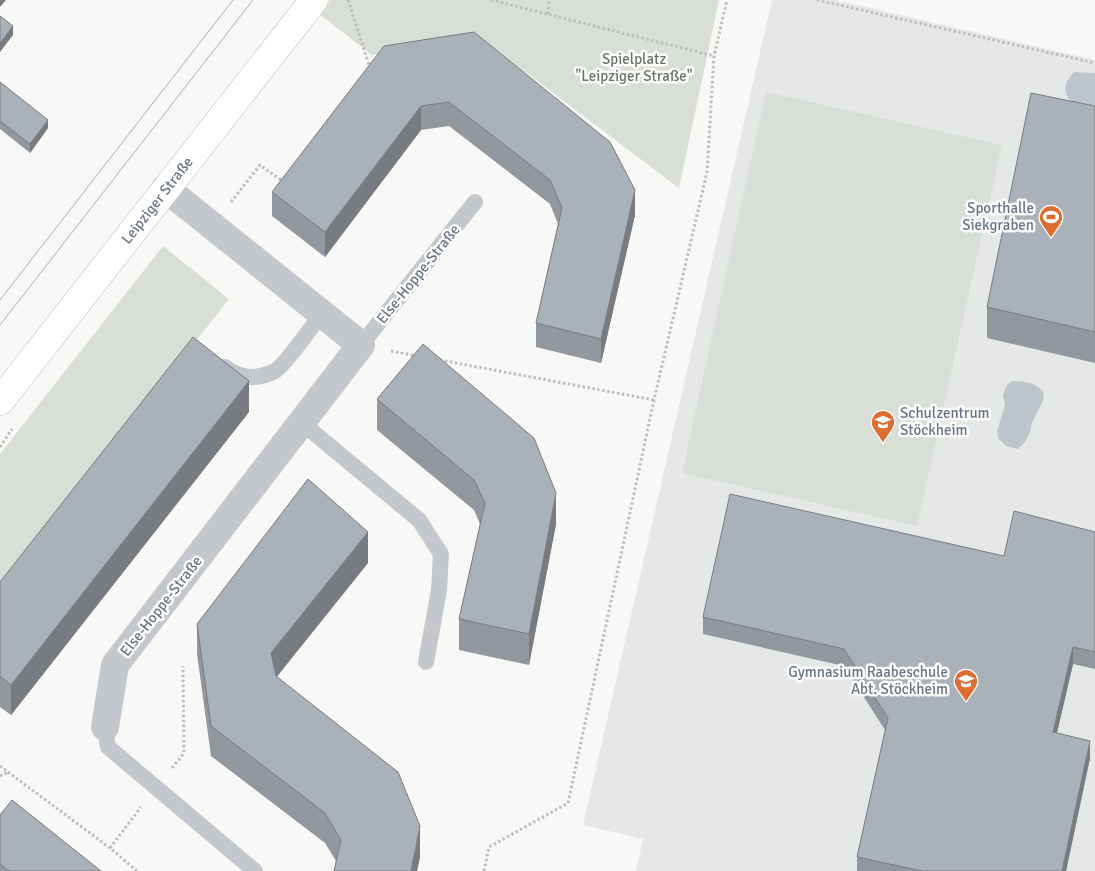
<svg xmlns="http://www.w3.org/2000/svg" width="1095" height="871" viewBox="0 0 1095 871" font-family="Signika,sans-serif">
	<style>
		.built { fill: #e6e7e7 }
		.green { fill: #d9dfd7 }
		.water { fill: #bec6cc }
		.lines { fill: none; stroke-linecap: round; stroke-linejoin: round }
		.secondary-casing { stroke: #b8bcc2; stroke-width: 29 }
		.path { stroke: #bcbec1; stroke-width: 3; stroke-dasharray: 2.5 2.5; stroke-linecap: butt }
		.lane { stroke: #c4c7cb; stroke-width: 16 }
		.street { stroke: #c4c7cb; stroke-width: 28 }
		.secondary { stroke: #fff; stroke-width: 28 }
		.tram { stroke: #a7abb2; stroke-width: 1 }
		.wall { fill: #93989e }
		.shaded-wall { fill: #787c81 }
		.building { fill: #abb1b8; stroke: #787c81 }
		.labels { text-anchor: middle; stroke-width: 5; stroke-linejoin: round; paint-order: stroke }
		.park-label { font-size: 15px; fill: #657863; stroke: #fff }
		.street-label { font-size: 15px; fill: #687586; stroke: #fff }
		.poi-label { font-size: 15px; fill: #687586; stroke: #fff; text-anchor: end }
	</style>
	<rect width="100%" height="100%" fill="#f8f8f6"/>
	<path class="built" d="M 772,0 L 836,0 L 1095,60 L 1095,871 L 636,871 L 643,839 L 583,825 Z"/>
	<path class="green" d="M 331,0 L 719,0 L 679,188 L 484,41 L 372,55 L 319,14 Z
		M 766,92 L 1002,145 L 917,526 L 682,473 Z
		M 163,246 L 229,299 L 0,590 L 0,454 Z"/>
	<path class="water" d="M 1074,72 L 1095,73 L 1095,114 C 1074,106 1053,94 1074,72 Z
		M 1012,381 C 1025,382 1035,381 1044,393 L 1043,401 L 1032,423 L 1030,432 L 1025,442 L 1018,449 L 1006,446 L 998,438 L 997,431 L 1005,405 L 1003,395 L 1007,385 Z"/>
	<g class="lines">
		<g class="secondary-casing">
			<g id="secondary">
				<path id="s1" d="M 0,401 L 314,0"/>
			</g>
		</g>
		<path class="path" d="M 348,0 L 370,68
			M 491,0 L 714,56
			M 817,0 L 1095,63
			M 548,14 L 549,0
			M 231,202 L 260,165 L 284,182
			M 391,351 L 417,356
			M 440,360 L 654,400
			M 0,447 L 12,429
			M 0,766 L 110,848 L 137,871
			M 172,768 L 184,753 L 183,666
			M 0,776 L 9,772
			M 110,848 L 141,807
			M 484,871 L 489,847 L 568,803 L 654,400 L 707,172 L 714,56 L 727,0"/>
		<path class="lane" d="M 361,345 L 475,202
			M 225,367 C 240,379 257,380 275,371 C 284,366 314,324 322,313
			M 302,423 L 419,520 L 441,554 L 439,590 L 426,662
			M 105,727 L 108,747 L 255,871"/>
		<path class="street" d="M 105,727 L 115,665 L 361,345 L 165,188"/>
		<use href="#secondary" class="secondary"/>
		<path class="tram" d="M 0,300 L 233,0
			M 0,325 L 253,0"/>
	</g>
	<path class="wall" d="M 384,46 L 635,215 L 601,363 L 536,347 L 536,323 L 558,224 L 550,204 L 449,126 L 421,130 L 325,257 L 272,216 L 272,192 Z
		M 0,82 L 48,128 L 30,153 L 0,129 Z
		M 1095,106 L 1095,363 L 987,338 L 987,307 Z
		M 377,399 L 556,524 L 529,665 L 459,650 L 459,619 L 480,524 L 474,510 L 377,430 Z
		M 249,412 L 11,715 L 0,707 L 0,582 Z
		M 1095,532 L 1095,669 L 1073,664 L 1057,733 L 1090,758 L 1066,871 L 857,871 L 857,857 L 885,730 L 844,666 L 703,634 L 703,617 L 1004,556 Z
		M 368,563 L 276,677 L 420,857 L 417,871 L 334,871 L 336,861 L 325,843 L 211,756 L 197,654 L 197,624 Z
		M 0,815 L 101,871 L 0,871 Z"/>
	<path class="shaded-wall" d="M 0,0 L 6,0 L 0,7 Z
		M 13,26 L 13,35 L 0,52 L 0,43 Z
		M 421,106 L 421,130 L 325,257 L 325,232 Z
		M 48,120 L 48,128 L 30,153 L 30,144 Z
		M 635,190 L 635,215 L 601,363 L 601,339 Z
		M 249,381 L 249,412 L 11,715 L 11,685 Z
		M 556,493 L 556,524 L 529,665 L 529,634 Z
		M 368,532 L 368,563 L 271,684 L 271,653 Z
		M 1073,647 L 1073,664 L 1053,749 L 1053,732 Z
		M 1090,741 L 1090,758 L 1066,871 L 1062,871 Z
		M 420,826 L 420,857 L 417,871 L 411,871 Z"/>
	<path class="building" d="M 0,16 L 13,26 L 0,43 Z
		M 474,32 L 610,142 L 635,190 L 601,339 L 536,323 L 562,208 L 550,180 L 449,102 L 421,106 L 325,232 L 272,192 L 384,46 Z
		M 0,82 L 48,120 L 30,144 L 0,121 Z
		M 1031,93 L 1095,106 L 1095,332 L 987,307 Z
		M 193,337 L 249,381 L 11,685 L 0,676 L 0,582 Z
		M 423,344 L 534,438 L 556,493 L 529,634 L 459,619 L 485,503 L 474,480 L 377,399 Z
		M 308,479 L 368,532 L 271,653 L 276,676 L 398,772 L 420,826 L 411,871 L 334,871 L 341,840 L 325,813 L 211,726 L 197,624 Z
		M 730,494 L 1004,556 L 1014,511 L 1095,532 L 1095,652 L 1073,647 L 1053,732 L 1090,741 L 1062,871 L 922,871 L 857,857 L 888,718 L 844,649 L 703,617 Z
		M 12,800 L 101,871 L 9,871 L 0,864 L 0,815 Z"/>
	<defs>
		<g id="stadium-pin" transform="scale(1.25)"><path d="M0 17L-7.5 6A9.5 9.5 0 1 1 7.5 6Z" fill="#dd6e31" stroke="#fff"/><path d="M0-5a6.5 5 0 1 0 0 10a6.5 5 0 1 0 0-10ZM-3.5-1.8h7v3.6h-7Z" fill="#fff"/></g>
		<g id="school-pin" transform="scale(1.25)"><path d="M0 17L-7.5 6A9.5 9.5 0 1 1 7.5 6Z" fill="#dd6e31" stroke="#fff"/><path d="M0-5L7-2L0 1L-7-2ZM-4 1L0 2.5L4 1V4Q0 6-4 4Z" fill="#fff"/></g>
	</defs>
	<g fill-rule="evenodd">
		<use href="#stadium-pin" x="1051" y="217"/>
		<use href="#school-pin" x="883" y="422"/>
		<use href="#school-pin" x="966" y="681"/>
	</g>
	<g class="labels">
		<g class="park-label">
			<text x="634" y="64">Spielplatz<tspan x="634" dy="17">"Leipziger Straße"</tspan></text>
		</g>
		<g class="street-label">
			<text dy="5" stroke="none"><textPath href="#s1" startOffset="255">Leipziger Straße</textPath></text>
			<text transform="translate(418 274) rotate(-51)" y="5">Else-Hoppe-Straße</text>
			<text transform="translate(161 606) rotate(-52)" y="5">Else-Hoppe-Straße</text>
		</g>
		<g class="poi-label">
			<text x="1034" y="213">Sporthalle<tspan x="1034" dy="17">Siekgraben</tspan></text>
			<text x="900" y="418" text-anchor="start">Schulzentrum<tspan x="900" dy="17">Stöckheim</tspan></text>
			<text x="948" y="677">Gymnasium Raabeschule<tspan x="948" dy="17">Abt. Stöckheim</tspan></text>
		</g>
	</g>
</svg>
